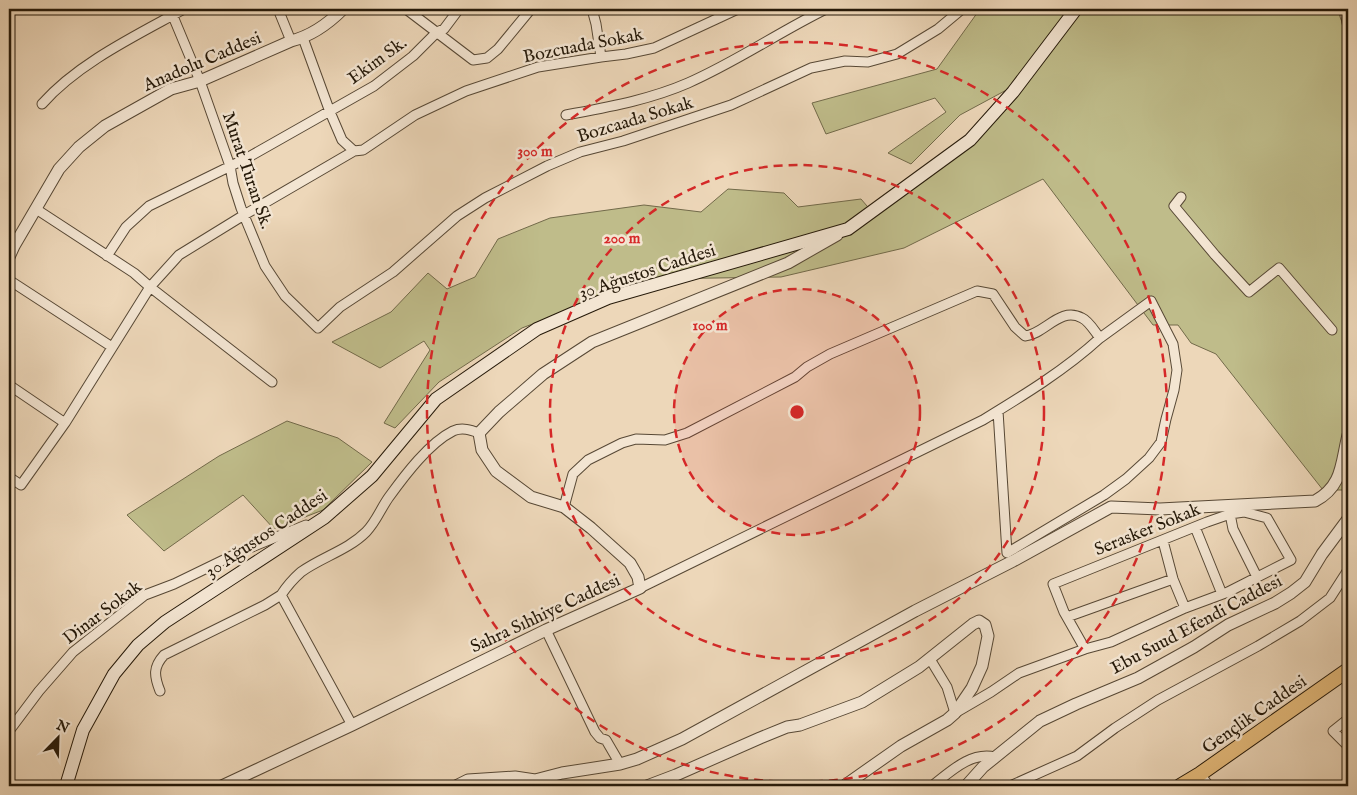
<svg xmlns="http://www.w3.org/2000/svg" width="1357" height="795" viewBox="0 0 1357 795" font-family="'IM FELL English',serif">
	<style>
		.green { fill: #bfbc8a; stroke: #726a4a }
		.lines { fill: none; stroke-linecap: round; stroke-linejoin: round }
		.minor-casing { stroke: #574835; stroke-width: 11 }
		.tertiary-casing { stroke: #574835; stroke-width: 13 }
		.secondary-casing { stroke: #251909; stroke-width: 14 }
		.primary-casing { stroke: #251909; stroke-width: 16 }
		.minor { stroke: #f3e5d2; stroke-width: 9 }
		.tertiary { stroke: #f3e5d2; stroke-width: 11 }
		.secondary { stroke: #f3e5d2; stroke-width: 12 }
		.primary { stroke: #e6bc7c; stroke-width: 14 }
		.ring { fill: none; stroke: #d62828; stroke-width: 2.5; stroke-dasharray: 9 6 }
		.labels { text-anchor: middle; stroke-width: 5; stroke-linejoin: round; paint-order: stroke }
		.street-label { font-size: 18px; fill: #251909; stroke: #f3e5d2 }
		.centre { fill: #d62828; stroke: #f3e5d2; stroke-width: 2.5 }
		.ring-label { font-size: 15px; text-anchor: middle; font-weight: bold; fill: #d62828; stroke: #f3e5d2; stroke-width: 5; stroke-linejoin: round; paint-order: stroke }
	</style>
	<rect width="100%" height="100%" fill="#edd7b9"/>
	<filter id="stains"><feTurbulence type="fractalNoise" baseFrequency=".004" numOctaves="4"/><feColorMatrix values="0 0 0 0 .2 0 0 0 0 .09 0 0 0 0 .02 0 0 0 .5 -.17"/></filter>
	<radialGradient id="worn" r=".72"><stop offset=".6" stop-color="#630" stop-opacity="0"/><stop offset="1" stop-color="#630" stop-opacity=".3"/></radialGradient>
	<path class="green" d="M 980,9 L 1069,9 L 1012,87 L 960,115 L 911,164 L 888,153 L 946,112 L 935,98 L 826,134 L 812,103 L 937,69 Z
		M 1080,9 L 1337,9 L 1348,38 L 1348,483 L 1343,490 L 1323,490 L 1216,354 L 1191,343 L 1178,325 L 1153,325 L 1043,179 L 904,248 L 781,277 L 651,279 L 522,328 L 439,382 L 395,428 L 384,423 L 430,350 L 424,341 L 380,368 L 332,342 L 391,312 L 428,273 L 447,289 L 475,277 L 498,239 L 550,218 L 644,205 L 701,212 L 728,189 L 784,193 L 798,207 L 861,199 L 873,213 L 975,141 Z
		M 287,421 L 338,438 L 372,462 L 323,510 L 274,529 L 243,495 L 164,551 L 127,515 L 219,456 Z"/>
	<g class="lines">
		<g class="minor-casing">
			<path id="minor" d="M 170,9 L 200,81 L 230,166 L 233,183 L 241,208 L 265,266 L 285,296 L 318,328 L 340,307 L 393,272 L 457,216 L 485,198 L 547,166 L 580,152 L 623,141 L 731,105 L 811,68 L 845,61 L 868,62 L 897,54 L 938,29 L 962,9
				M 278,9 L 291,41
				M 406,9 L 473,60 L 487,58 L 498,49 L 531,9
				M 592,9 L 596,24 L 601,57
				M 303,38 L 330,112 L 342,140 L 354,151
				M 42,104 C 78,63 137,35 184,9
				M 566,115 C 608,107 649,100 688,83 C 736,62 779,32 826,9
				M 1181,197 L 1174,206 L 1215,255 L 1249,292 L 1279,268 L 1332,330
				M 107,256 L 126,227 L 149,206 L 247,158 L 374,86 L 413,56 L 437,32 L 444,29 L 459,9
				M 9,280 L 112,347
				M 272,382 L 150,287 L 179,255 L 244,215 L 354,151 L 363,150 L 415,115 L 466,91 L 538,67 L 601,57 L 626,54 L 654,48 L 738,9
				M 9,385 L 65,423 L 150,287 L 134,273 L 36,209
				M 9,477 L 21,485 L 65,423
				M 564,507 L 573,474 L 588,460 L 622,443 L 636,439 L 665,440 L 687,433 L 795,377 L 807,367 L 830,354 L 977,291 L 993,294 L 1015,327 L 1025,336 C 1045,334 1060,306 1082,318 C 1089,321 1095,332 1100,338 L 1151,301 L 1173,344 L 1177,370 L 1174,390 L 1166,419 L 1161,442 L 1149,458 L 1126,479 L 1104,495 L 1007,553 L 998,411
				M 1244,512 L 1267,518 L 1291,560 L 1228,592 L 1185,608 L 1111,642 L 1085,649 L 1064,612 L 1053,584 L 1207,522 L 1230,514 Z
				M 1230,514 L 1233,529 L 1257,577
				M 1195,527 L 1222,594
				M 1163,541 L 1173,579 L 1185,608
				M 640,588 L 983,420 C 1024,395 1065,370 1100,338
				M 1067,617 L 1173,579
				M 546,630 L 595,732 L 600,738 L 606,740 L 620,764
				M 930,659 L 947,687 L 955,713 L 991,692 L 1019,673 L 1085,649
				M 160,691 C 154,676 153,667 164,655 L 265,605 L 281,595
				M 1348,719 L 1333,731 L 1348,746
				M 352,725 L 281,595 C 287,586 293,579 301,572 C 322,557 348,550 366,532 C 376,522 381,508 389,497 C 405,475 429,443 453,431 C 462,427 471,430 479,433
				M 9,731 L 39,691 L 73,652 L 145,595 L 174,584 L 242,551 L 306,525
				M 1200,774 L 1209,786
				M 932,786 C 950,772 971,751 995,757
				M 1010,786 L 1077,756 L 1115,728 L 1158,700 L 1258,646 L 1300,621 L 1330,598 L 1348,570"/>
		</g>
		<g class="tertiary-casing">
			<path id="tertiary" d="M 1346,9 L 1348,23
				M 9,257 L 14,246 L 59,169 L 79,147 L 105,126 L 171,89 L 200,81 L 291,41 C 311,36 329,23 343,9
				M 222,786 L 352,725 L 546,630 L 640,588 L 638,577 L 630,563 L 591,528 L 564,507 L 531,497 L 496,471 L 482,450 L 479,433 L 499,412 L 543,374 L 592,342 L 788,263 L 837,235
				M 456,786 L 468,780 L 515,777 L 535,780 L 562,773 L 620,764 L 637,759 L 682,739 L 915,611 L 1013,561 L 1111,507 L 1160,509 L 1315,501 C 1343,486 1341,463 1348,435
				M 647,786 L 676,775 L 760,738 L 787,727 L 800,725 L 862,702 L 919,667 L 973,624 L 979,621 L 985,625 L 988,636 L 982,666 L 972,688 L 955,713 L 947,720 L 901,746 L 844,786
				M 966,786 L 983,767 L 1040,721 L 1076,704 L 1138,678 L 1194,647 L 1228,625 L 1275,603 L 1291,593 L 1305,582 L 1322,554 L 1348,519"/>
		</g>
		<g class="secondary-casing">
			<path id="secondary" d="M 66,786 L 83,730 L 114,674 L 138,645 L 165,622 L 324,518 L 372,476 L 436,399 L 537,329 L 608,298 L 848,229 L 970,140 L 1013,92 L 1076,9"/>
		</g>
		<g class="primary-casing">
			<path id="primary" d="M 1180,786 L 1200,774 L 1348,670"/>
		</g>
		<use href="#minor" class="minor"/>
		<use href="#tertiary" class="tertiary"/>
		<use href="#secondary" class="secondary"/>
		<use href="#primary" class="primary"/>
	</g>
	<circle cx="797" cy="412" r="123" fill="#d62828" fill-opacity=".12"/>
	<g class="ring">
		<circle cx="797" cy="412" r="123"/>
		<circle cx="797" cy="412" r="247"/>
		<circle cx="797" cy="412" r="370"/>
	</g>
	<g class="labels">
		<g class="street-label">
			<text transform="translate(583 45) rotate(-11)" y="6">Bozcuada Sokak</text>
			<text transform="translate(377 60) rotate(-36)" y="6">Ekim Sk.</text>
			<text transform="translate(202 61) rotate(-23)" y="6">Anadolu Caddesi</text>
			<text transform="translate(635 119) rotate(-17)" y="6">Bozcaada Sokak</text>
			<text transform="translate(248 170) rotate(71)" y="6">Murat Turan Sk.</text>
			<text transform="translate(647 271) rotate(-18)" y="6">30 Ağustos Caddesi</text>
			<text transform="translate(1147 529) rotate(-22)" y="6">Serasker Sokak</text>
			<text transform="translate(266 533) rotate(-34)" y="6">30 Ağustos Caddesi</text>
			<text transform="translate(102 612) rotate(-37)" y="6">Dinar Sokak</text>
			<text transform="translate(545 613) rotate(-25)" y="6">Sahra Sıhhiye Caddesi</text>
			<text transform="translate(1196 624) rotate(-28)" y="6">Ebu Suud Efendi Caddesi</text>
			<text transform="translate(1254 714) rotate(-35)" y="6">Gençlik Caddesi</text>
		</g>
	</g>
	<circle cx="797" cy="412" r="8" class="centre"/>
	<g class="ring-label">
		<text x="535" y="156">300 m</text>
		<text x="622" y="243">200 m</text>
		<text x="710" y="330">100 m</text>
	</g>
	<rect width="1357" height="795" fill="none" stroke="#edd7b9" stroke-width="30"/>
	<rect x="10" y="10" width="1337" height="775" fill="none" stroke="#251909" stroke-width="2.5"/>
	<rect x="15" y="15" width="1327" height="765" fill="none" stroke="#251909"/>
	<g transform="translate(58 738) rotate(23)" stroke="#f3e5d2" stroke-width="4" paint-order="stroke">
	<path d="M0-4L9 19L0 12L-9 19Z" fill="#251909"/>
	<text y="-8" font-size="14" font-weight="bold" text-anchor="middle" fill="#251909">N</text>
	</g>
	<rect width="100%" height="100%" filter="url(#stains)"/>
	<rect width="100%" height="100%" fill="url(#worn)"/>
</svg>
